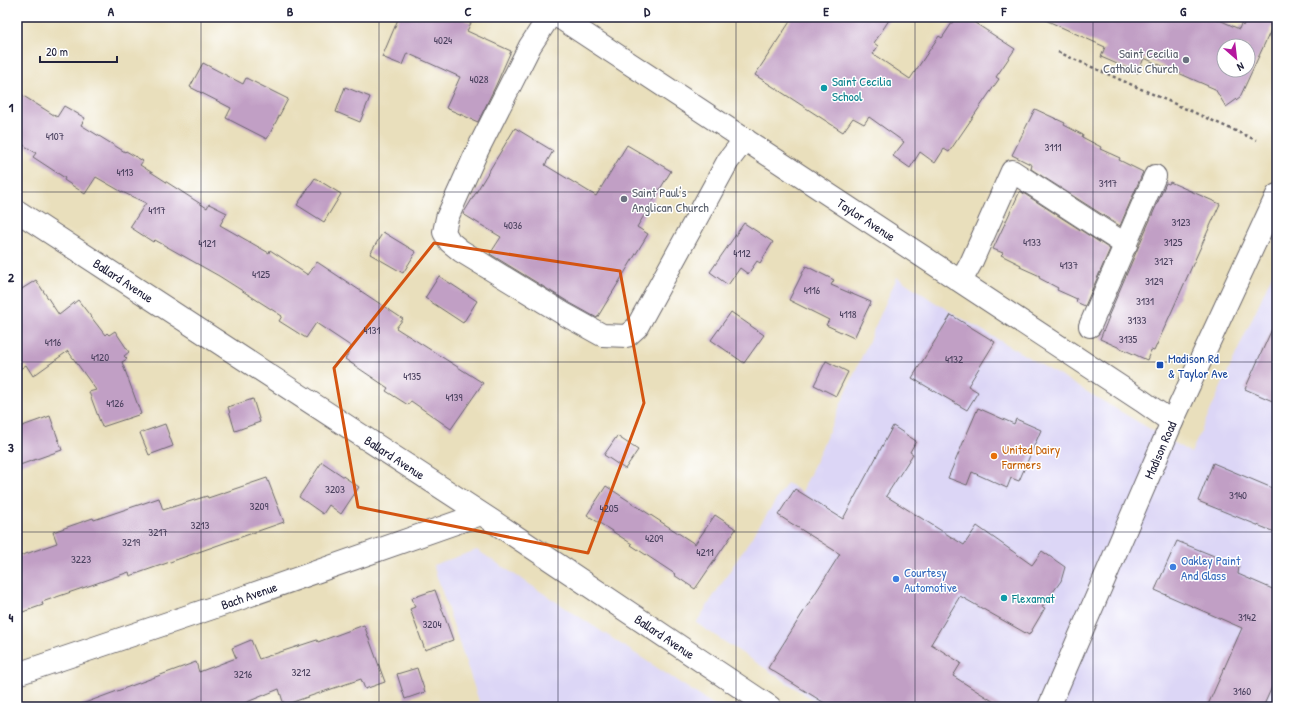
<svg xmlns="http://www.w3.org/2000/svg" width="1294" height="724" viewBox="0 0 1294 724" font-family="'Patrick Hand',sans-serif">
	<style>
		.built { fill: #dcd6f6 }
		.building { fill: #c19fc5; fill-rule: evenodd }
		.lines { fill: none; stroke-linecap: round; stroke-linejoin: round }
		.minor-casing { stroke: #686468; stroke-width: 24 }
		.major-casing { stroke: #686468; stroke-width: 24 }
		.path { stroke: #686468; stroke-width: 2.5; stroke-dasharray: 3 3; stroke-linecap: butt }
		.minor { stroke: #fff; stroke-width: 22 }
		.major { stroke: #fff; stroke-width: 22 }
		.marked { fill: none; stroke: #d45411; stroke-width: 3; stroke-linejoin: round }
		.grid { fill: none; stroke: #22223b; stroke-width: 1; stroke-opacity: 0.55 }
		.worship-dot { fill: #6b7280; stroke: #fff; stroke-width: 1.5 }
		.culture-dot { fill: #0f9aa8; stroke: #fff; stroke-width: 1.5 }
		.transit-dot { fill: #1a4fb4; stroke: #fff; stroke-width: 1.5 }
		.food-dot { fill: #e8710a; stroke: #fff; stroke-width: 1.5 }
		.shop-dot { fill: #3f7fe0; stroke: #fff; stroke-width: 1.5 }
		.labels { text-anchor: middle; stroke-width: 3; stroke-linejoin: round; paint-order: stroke }
		.number-label { font-size: 11px; fill: #4a415e }
		.worship-label { font-size: 13px; fill: #5b616d; stroke: #fff; text-anchor: end }
		.culture-label { font-size: 13px; fill: #0d838f; stroke: #fff; text-anchor: start }
		.street-label { font-size: 13px; fill: #22223b; stroke: #fff }
		.transit-label { font-size: 13px; fill: #164399; stroke: #fff; text-anchor: start }
		.food-label { font-size: 13px; fill: #c56008; stroke: #fff; text-anchor: start }
		.shop-label { font-size: 13px; fill: #366cbe; stroke: #fff; text-anchor: start }
		.neatline { fill: none; stroke: #22223b; stroke-width: 1.5 }
		.grid-label { font-size: 13px; text-anchor: middle; font-weight: bold; fill: #22223b }
	</style>
	<rect width="100%" height="100%" fill="#fff"/>
	<filter id="ink" filterUnits="userSpaceOnUse"><feTurbulence type="fractalNoise" baseFrequency=".025" numOctaves="2"/><feDisplacementMap in="SourceGraphic" scale="8" xChannelSelector="R" yChannelSelector="G"/><feConvolveMatrix kernelMatrix="1 2 1 2 8 2 1 2 1" color-interpolation-filters="sRGB"/></filter>
	<filter id="wash" filterUnits="userSpaceOnUse"><feTurbulence type="fractalNoise" baseFrequency=".012" numOctaves="4" result="noise"/><feDisplacementMap in="SourceGraphic" scale="16" xChannelSelector="R" yChannelSelector="G"/><feGaussianBlur stdDeviation="0.9" result="paint"/><feColorMatrix in="noise" values="0 0 0 0 0 0 0 0 0 0 0 0 0 0 0 0 0 1.4 0 .05"/><feComposite in="paint" operator="in"/></filter>
	<g filter="url(#wash)">
		<rect width="100%" height="100%" fill="#e9dfbc"/>
		<path class="built" d="M 1277,264 L 1277,707 L 824,707 L 696,623 L 787,483 L 802,492 L 897,277 L 936,303 L 1191,453 Z
			M 477,550 L 717,707 L 481,707 L 433,565 Z"/>
		<g id="blocks">
			<path class="building" d="M 399,17 L 459,17 L 471,23 L 467,31 L 511,51 L 496,85 L 478,122 L 446,108 L 460,77 L 407,53 L 402,65 L 382,57 Z
				M 793,17 L 891,17 L 874,43 L 878,46 L 873,54 L 910,79 L 939,36 L 942,38 L 956,17 L 966,17 L 1015,49 L 996,77 L 999,79 L 949,152 L 944,149 L 935,163 L 920,152 L 910,168 L 893,156 L 904,142 L 869,117 L 864,124 L 853,118 L 843,132 L 755,75 Z
				M 1039,17 L 1213,17 L 1239,29 L 1241,24 L 1243,26 L 1247,17 L 1277,17 L 1240,97 L 1226,107 L 1215,89 L 1144,58 L 1138,73 L 1101,57 L 1105,47 ZM 1224,46 L 1248,46 L 1248,70 L 1224,70 Z
				M 203,63 L 243,84 L 246,78 L 288,99 L 267,139 L 226,118 L 231,108 L 190,87 Z
				M 345,87 L 370,97 L 360,122 L 336,112 Z
				M 17,92 L 57,117 L 64,106 L 85,118 L 81,125 L 125,152 L 126,151 L 143,161 L 140,165 L 207,208 L 209,204 L 227,213 L 220,225 L 269,253 L 270,250 L 308,275 L 317,262 L 403,319 L 396,328 L 483,383 L 451,429 L 411,401 L 408,405 L 386,391 L 388,388 L 345,359 L 352,347 L 316,323 L 306,338 L 279,321 L 282,316 L 219,276 L 155,240 L 153,242 L 130,227 L 146,203 L 122,192 L 96,177 L 85,194 L 64,180 L 65,178 L 33,157 L 36,153 L 17,141 Z
				M 1035,109 L 1065,123 L 1064,125 L 1083,135 L 1082,137 L 1101,147 L 1100,149 L 1120,158 L 1119,160 L 1143,172 L 1120,226 L 1031,169 L 1032,165 L 1012,155 Z
				M 515,128 L 553,151 L 545,165 L 596,196 L 627,145 L 671,171 L 637,227 L 648,234 L 597,318 L 570,303 L 490,254 L 501,237 L 463,214 Z
				M 315,178 L 341,194 L 324,222 L 297,205 Z
				M 1170,182 L 1220,204 L 1154,351 L 1151,350 L 1147,360 L 1100,339 L 1109,317 L 1108,317 L 1166,183 L 1169,184 Z
				M 1020,191 L 1110,249 L 1085,306 L 1076,302 L 1077,299 L 1057,290 L 1058,288 L 1039,278 L 1040,276 L 1020,267 L 1021,265 L 1001,255 L 1003,253 L 993,249 Z
				M 744,223 L 773,242 L 760,263 L 757,261 L 748,274 L 740,268 L 728,285 L 710,272 Z
				M 383,232 L 416,252 L 403,273 L 370,254 Z
				M 806,266 L 834,280 L 831,285 L 871,302 L 854,338 L 826,325 L 829,320 L 789,300 Z
				M 439,276 L 477,301 L 463,323 L 425,298 Z
				M 36,280 L 59,315 L 78,300 L 105,335 L 107,333 L 109,335 L 115,331 L 129,352 L 124,356 L 127,359 L 122,362 L 141,414 L 102,427 L 89,392 L 96,390 L 68,351 L 33,376 L 26,365 L 17,371 L 17,292 Z
				M 731,312 L 764,335 L 744,363 L 711,340 Z
				M 951,315 L 995,342 L 968,386 L 978,392 L 967,410 L 912,378 Z
				M 1277,318 L 1277,403 L 1245,389 Z
				M 826,361 L 848,372 L 836,396 L 814,385 Z
				M 253,399 L 260,422 L 235,431 L 228,407 Z
				M 978,408 L 1014,424 L 1016,419 L 1041,430 L 1019,481 L 1011,478 L 1007,488 L 972,472 L 967,485 L 948,478 Z
				M 50,416 L 62,450 L 17,466 L 17,428 Z
				M 165,424 L 173,446 L 149,455 L 140,433 Z
				M 893,426 L 916,441 L 910,452 L 913,454 L 886,496 L 964,545 L 977,526 L 1032,565 L 1042,551 L 1065,567 L 1061,581 L 1042,607 L 1045,608 L 1029,635 L 960,596 L 931,644 L 961,663 L 953,676 L 1002,707 L 831,707 L 768,668 L 840,554 L 778,515 L 795,489 L 843,519 Z
				M 617,436 L 638,450 L 625,469 L 604,455 Z
				M 322,462 L 359,487 L 341,514 L 329,505 L 323,514 L 299,497 Z
				M 1213,463 L 1277,490 L 1277,533 L 1198,501 Z
				M 267,478 L 284,522 L 130,576 L 129,572 L 42,602 L 43,605 L 17,614 L 17,557 L 57,543 L 53,532 L 93,518 L 94,520 L 159,498 L 163,510 L 207,496 L 208,498 Z
				M 606,486 L 695,544 L 715,515 L 736,529 L 695,589 L 674,575 L 675,574 L 631,545 L 632,544 L 587,515 Z
				M 1177,541 L 1239,566 L 1238,574 L 1277,591 L 1277,676 L 1263,707 L 1207,707 L 1242,628 L 1155,590 Z
				M 435,590 L 453,640 L 425,650 L 410,609 L 415,607 L 412,598 Z
				M 364,625 L 385,682 L 365,689 L 361,679 L 284,705 L 279,689 L 235,707 L 83,707 L 82,704 L 196,662 L 199,672 L 236,658 L 232,648 L 251,640 L 259,659 L 317,640 L 318,642 Z
				M 417,668 L 425,692 L 405,699 L 397,674 Z"/>
		</g>
	</g>
	<g filter="url(#ink)">
		<use href="#blocks" fill-opacity="0" stroke="#686468" stroke-width="1"/>
		<g class="lines">
			<g class="minor-casing">
				<g id="minor">
					<path d="M 549,17 L 530,46 L 478,149 L 447,218 L 444,232 L 450,242 L 461,251 L 564,314 L 602,335 L 627,336 L 637,327 L 728,161 L 745,139"/>
					<path id="s1" d="M 559,17 L 1142,401 L 1172,422"/>
					<path id="s2" d="M 17,211 L 491,520 L 770,707"/>
					<path d="M 961,281 L 971,263 L 1012,171 L 1126,245"/>
					<path d="M 1090,326 L 1155,176"/>
					<path id="s3" d="M 17,674 L 236,600 L 481,514"/>
				</g>
			</g>
			<g class="major-casing">
				<g id="major">
					<path id="s4" d="M 1049,707 L 1172,422 L 1277,195"/>
				</g>
			</g>
			<path class="path" d="M 1058,52 L 1256,140"/>
			<use href="#minor" class="minor"/>
			<use href="#major" class="major"/>
		</g>
	</g>
	<path class="marked" d="M 434,243 L 620,271 L 644,403 L 588,553 L 358,507 L 334,368 Z"/>
	<path class="grid" d="M 201,17 L 201,707M 379,17 L 379,707M 558,17 L 558,707M 736,17 L 736,707M 915,17 L 915,707M 1093,17 L 1093,707M 17,192 L 1277,192M 17,362 L 1277,362M 17,532 L 1277,532"/>
	<g class="worship-dot">
		<circle cx="1186" cy="60" r="4"/>
		<circle cx="624" cy="199" r="4"/>
	</g>
	<g class="culture-dot">
		<circle cx="824" cy="88" r="4"/>
		<circle cx="1004" cy="598" r="4"/>
	</g>
	<rect class="transit-dot" x="1156" y="361" width="8" height="8" rx="2"/>
	<circle class="food-dot" cx="994" cy="456" r="4"/>
	<g class="shop-dot">
		<circle cx="1173" cy="567" r="4"/>
		<circle cx="896" cy="579" r="4"/>
	</g>
	<g class="labels">
		<g class="number-label">
			<text x="443" y="44">4024</text>
			<text x="479" y="83">4028</text>
			<text x="55" y="140">4107</text>
			<text x="1053" y="151">3111</text>
			<text x="125" y="176">4113</text>
			<text x="1108" y="187">3117</text>
			<text x="157" y="214">4117</text>
			<text x="1181" y="226">3123</text>
			<text x="513" y="229">4036</text>
			<text x="1032" y="246">4133</text>
			<text x="1173" y="246">3125</text>
			<text x="207" y="247">4121</text>
			<text x="742" y="257">4112</text>
			<text x="1164" y="265">3127</text>
			<text x="1069" y="269">4137</text>
			<text x="261" y="278">4125</text>
			<text x="1154" y="285">3129</text>
			<text x="812" y="294">4116</text>
			<text x="1145" y="305">3131</text>
			<text x="848" y="318">4118</text>
			<text x="1137" y="324">3133</text>
			<text x="372" y="334">4131</text>
			<text x="1128" y="343">3135</text>
			<text x="53" y="346">4116</text>
			<text x="100" y="361">4120</text>
			<text x="954" y="363">4132</text>
			<text x="412" y="380">4135</text>
			<text x="454" y="401">4139</text>
			<text x="115" y="407">4126</text>
			<text x="335" y="493">3203</text>
			<text x="1238" y="499">3140</text>
			<text x="259" y="510">3209</text>
			<text x="609" y="512">4205</text>
			<text x="200" y="529">3213</text>
			<text x="158" y="536">3217</text>
			<text x="654" y="542">4209</text>
			<text x="131" y="546">3219</text>
			<text x="705" y="556">4211</text>
			<text x="81" y="563">3223</text>
			<text x="1247" y="621">3142</text>
			<text x="432" y="628">3204</text>
			<text x="301" y="676">3212</text>
			<text x="243" y="678">3216</text>
			<text x="1242" y="695">3160</text>
		</g>
		<g class="worship-label">
			<text x="1178" y="58">Saint Cecilia<tspan x="1178" dy="15">Catholic Church</tspan></text>
			<text x="632" y="197" text-anchor="start">Saint Paul's<tspan x="632" dy="15">Anglican Church</tspan></text>
		</g>
		<g class="culture-label">
			<text x="832" y="86">Saint Cecilia<tspan x="832" dy="15">School</tspan></text>
			<text x="1012" y="603">Flexamat</text>
		</g>
		<g class="street-label">
			<text dy="5" stroke="none"><textPath href="#s1" startOffset="368">Taylor Avenue</textPath></text>
			<text dy="5" stroke="none"><textPath href="#s2" startOffset="127">Ballard Avenue</textPath></text>
			<text dy="5" stroke="none"><textPath href="#s4" startOffset="280">Madison Road</textPath></text>
			<text dy="5" stroke="none"><textPath href="#s2" startOffset="451">Ballard Avenue</textPath></text>
			<text dy="5" stroke="none"><textPath href="#s3" startOffset="245">Bach Avenue</textPath></text>
			<text dy="5" stroke="none"><textPath href="#s2" startOffset="775">Ballard Avenue</textPath></text>
		</g>
		<g class="transit-label">
			<text x="1168" y="363">Madison Rd<tspan x="1168" dy="15">&amp; Taylor Ave</tspan></text>
		</g>
		<g class="food-label">
			<text x="1002" y="454">United Dairy<tspan x="1002" dy="15">Farmers</tspan></text>
		</g>
		<g class="shop-label">
			<text x="1181" y="565">Oakley Paint<tspan x="1181" dy="15">And Glass</tspan></text>
			<text x="904" y="577">Courtesy<tspan x="904" dy="15">Automotive</tspan></text>
		</g>
	</g>
	<rect width="1294" height="724" fill="none" stroke="#fff" stroke-width="44"/>
	<g transform="translate(1236 58) rotate(152)"><circle r="19" fill="#ffffff" stroke="#a7a7b1"/>
	<path d="M0-3L7 15L0 10L-7 15Z" fill="#b5179e"/>
	<text y="-6" font-size="11" font-weight="bold" text-anchor="middle" fill="#22223b">N</text>
	</g>
	<path d="M40 56v6h77v-6" fill="none" stroke="#22223b" stroke-width="2"/>
	<text x="46" y="56" font-size="12" fill="#22223b" stroke="#ffffff" stroke-width="3" paint-order="stroke">20 m</text>
	<rect x="22" y="22" width="1250" height="680" class="neatline"/>
	<g class="grid-label">
		<text x="111" y="16">A</text>
		<text x="290" y="16">B</text>
		<text x="468" y="16">C</text>
		<text x="647" y="16">D</text>
		<text x="826" y="16">E</text>
		<text x="1004" y="16">F</text>
		<text x="1183" y="16">G</text>
		<text x="11" y="112">1</text>
		<text x="11" y="282">2</text>
		<text x="11" y="452">3</text>
		<text x="11" y="622">4</text>
	</g>
</svg>
